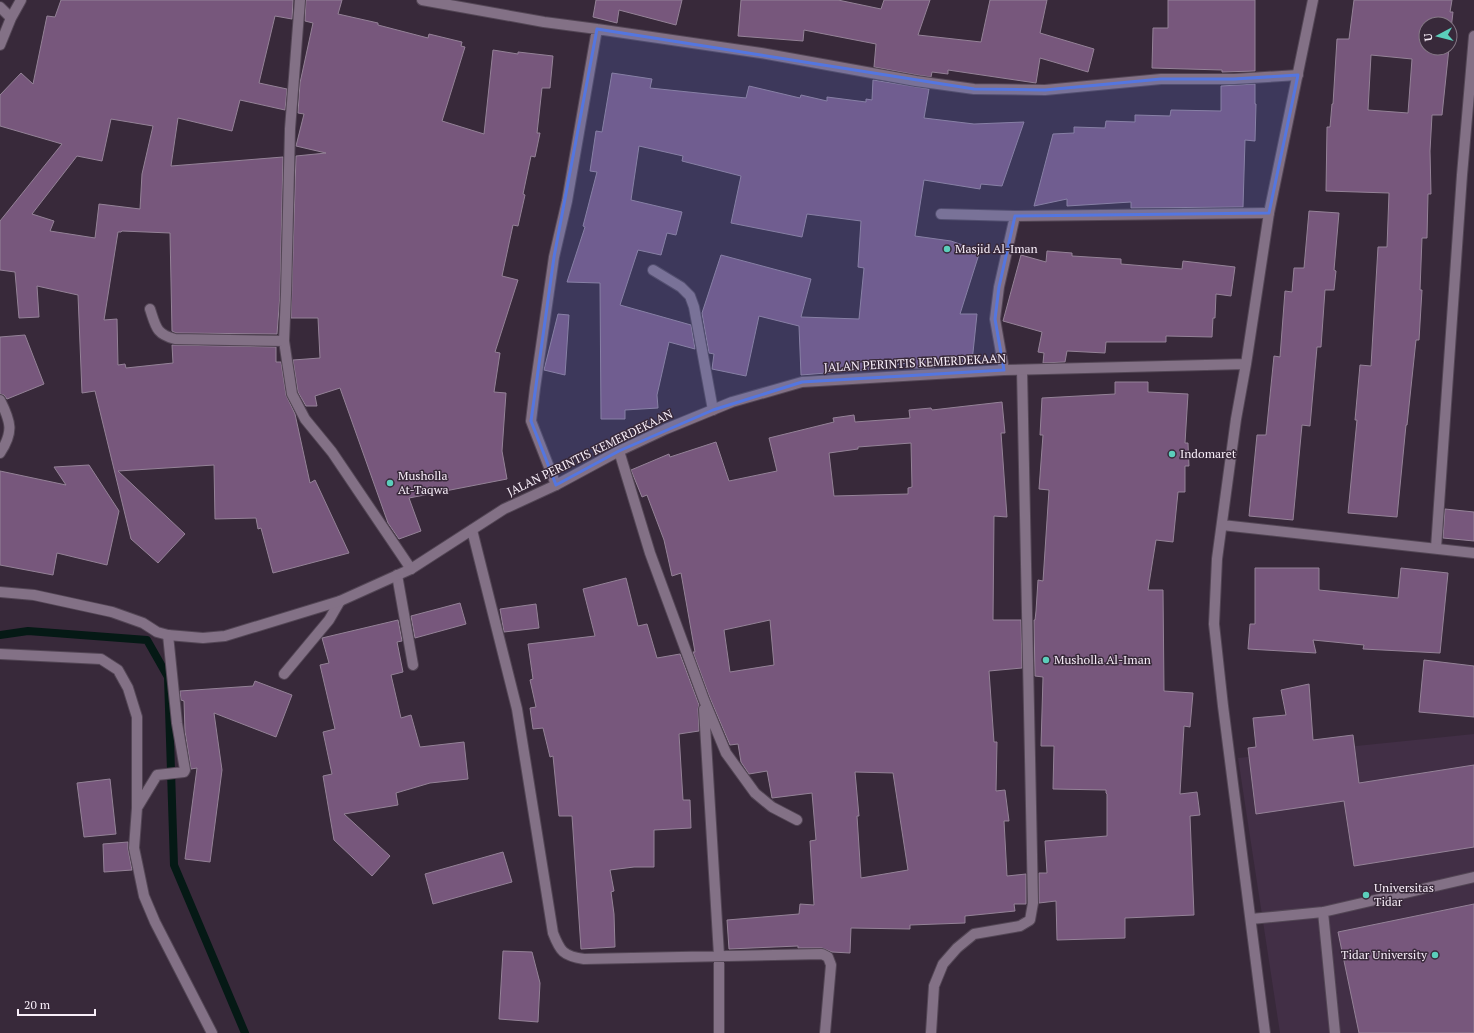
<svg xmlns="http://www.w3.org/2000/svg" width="1474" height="1033" viewBox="0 0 1474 1033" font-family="'PT Serif',serif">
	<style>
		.built { fill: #422f46 }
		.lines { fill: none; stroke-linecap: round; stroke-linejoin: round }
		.stream { stroke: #051915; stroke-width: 8 }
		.building { fill: #77577c; stroke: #948297; fill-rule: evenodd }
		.service-casing { stroke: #534655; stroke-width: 12 }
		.minor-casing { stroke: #534655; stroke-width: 12 }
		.tertiary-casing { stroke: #534655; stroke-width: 12 }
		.service { stroke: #837186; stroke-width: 10 }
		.minor { stroke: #837186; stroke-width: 10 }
		.tertiary { stroke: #837186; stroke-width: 10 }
		.marked { fill: #5476e0; fill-opacity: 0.2; stroke: #5476e0; stroke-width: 3; stroke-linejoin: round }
		.poi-dot { fill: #5bcebb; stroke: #38293a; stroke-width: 1.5 }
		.labels { text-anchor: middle; stroke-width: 3; stroke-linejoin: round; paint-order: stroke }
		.poi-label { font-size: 12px; fill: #f8eef9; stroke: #38293a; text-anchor: start }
		.street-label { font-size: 12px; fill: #f8eef9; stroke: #38293a }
	</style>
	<rect width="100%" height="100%" fill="#38293a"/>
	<path class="built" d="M 1474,734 L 1474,1033 L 1280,1033 L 1238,758 Z"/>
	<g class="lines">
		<path class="stream" d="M 0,635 L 28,631 L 147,640 L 168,677 L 174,865 L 245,1033"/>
	</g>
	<path class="building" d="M 61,0 L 293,0 L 292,19 L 275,16 L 259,83 L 287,89 L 285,110 L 240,100 L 232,131 L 178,118 L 171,166 L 283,157 L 280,294 L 277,334 L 176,333 L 172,331 L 170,233 L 122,231 L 121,232 L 118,232 L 104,320 L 117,319 L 118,365 L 125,364 L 126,368 L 173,363 L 172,345 L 276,347 L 276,362 L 281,362 L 286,395 L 295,414 L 310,483 L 315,480 L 349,553 L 273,573 L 261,528 L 258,529 L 256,518 L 215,519 L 214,465 L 118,471 L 185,534 L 158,563 L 131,539 L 95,391 L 82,393 L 78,295 L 37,286 L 39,317 L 19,318 L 15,272 L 0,270 L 0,221 L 62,144 L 0,126 L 0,95 L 21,73 L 33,84 L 47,16 L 55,17 ZM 111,119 L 153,126 L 142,174 L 140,209 L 99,204 L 95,238 L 50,231 L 54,221 L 32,214 L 77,156 L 102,161 Z
		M 306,0 L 342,0 L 338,14 L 378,23 L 378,25 L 428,38 L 429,34 L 462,42 L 461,46 L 465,47 L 442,121 L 484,134 L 493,50 L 518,54 L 518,52 L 553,56 L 550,88 L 542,88 L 537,133 L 540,133 L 535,157 L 531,156 L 523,194 L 525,195 L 518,226 L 513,225 L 502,276 L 518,280 L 495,352 L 500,353 L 494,392 L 506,393 L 502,451 L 507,479 L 409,498 L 421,531 L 399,539 L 388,523 L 340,388 L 315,396 L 317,406 L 306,406 L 298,392 L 293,360 L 320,358 L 318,318 L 291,318 L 296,156 L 326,153 L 296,146 L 304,114 L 298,113 L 300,83 L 313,23 L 305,21 Z
		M 596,0 L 682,0 L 676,25 L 619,10 L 617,23 L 593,17 Z
		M 741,0 L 838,0 L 881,9 L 884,0 L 930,0 L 918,35 L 981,42 L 990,0 L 1047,0 L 1040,33 L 1094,49 L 1088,72 L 1040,58 L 1036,83 L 948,70 L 948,74 L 932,72 L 931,77 L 917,75 L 874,67 L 876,44 L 804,30 L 803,41 L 738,36 Z
		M 1168,0 L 1255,0 L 1255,71 L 1222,72 L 1222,70 L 1152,68 L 1153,28 L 1168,28 Z
		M 1354,0 L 1452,0 L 1450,12 L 1453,12 L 1450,38 L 1450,24 L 1426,24 L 1426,48 L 1449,48 L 1442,115 L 1432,115 L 1430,151 L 1431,194 L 1428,194 L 1427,238 L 1422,238 L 1420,290 L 1422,290 L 1419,340 L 1416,340 L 1407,425 L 1406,425 L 1397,517 L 1348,513 L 1357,420 L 1355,420 L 1360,365 L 1371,366 L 1378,247 L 1387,247 L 1389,193 L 1326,191 L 1327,127 L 1330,127 L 1332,104 L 1333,104 L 1337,39 L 1349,39 ZM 1371,55 L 1412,59 L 1408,113 L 1368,110 Z
		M 612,73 L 652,79 L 650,88 L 746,98 L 749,86 L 800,98 L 801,95 L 827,101 L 827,97 L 866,102 L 866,99 L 872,100 L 873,80 L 929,89 L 924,118 L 974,124 L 1024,122 L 1002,186 L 981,184 L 980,189 L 924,180 L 915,236 L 951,241 L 980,251 L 960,314 L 977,314 L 972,362 L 934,359 L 934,368 L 913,368 L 913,362 L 864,370 L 801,375 L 799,326 L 759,316 L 746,376 L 712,369 L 714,354 L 709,353 L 702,313 L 721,255 L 811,279 L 801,317 L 859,319 L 864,268 L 858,267 L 861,221 L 807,214 L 802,237 L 731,223 L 741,176 L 682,161 L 683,156 L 639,146 L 631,200 L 682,212 L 676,235 L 667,233 L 661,255 L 638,250 L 620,305 L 691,325 L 695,349 L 669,342 L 657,395 L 658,408 L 625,410 L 625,419 L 601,419 L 600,283 L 567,282 L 585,227 L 583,226 L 597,172 L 590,171 L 596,131 L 602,132 Z
		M 1255,84 L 1255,104 L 1256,104 L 1255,141 L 1245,140 L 1243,207 L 1131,208 L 1131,202 L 1067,206 L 1067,199 L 1034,206 L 1053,134 L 1074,133 L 1074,127 L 1105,128 L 1106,121 L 1135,122 L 1135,115 L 1170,116 L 1171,110 L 1221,111 L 1221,86 Z
		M 1309,211 L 1339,213 L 1334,270 L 1336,271 L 1334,290 L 1325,290 L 1321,347 L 1317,347 L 1310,426 L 1302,425 L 1293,520 L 1249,516 L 1257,435 L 1266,435 L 1274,356 L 1280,357 L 1285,291 L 1292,292 L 1294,268 L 1304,268 Z
		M 1047,251 L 1072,253 L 1072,256 L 1121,259 L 1121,264 L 1182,269 L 1183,261 L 1235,267 L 1231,296 L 1216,294 L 1215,318 L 1213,318 L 1212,337 L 1166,336 L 1166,342 L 1106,342 L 1105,353 L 1067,351 L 1065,362 L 1043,363 L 1044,353 L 1038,352 L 1042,332 L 1003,321 L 1021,255 L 1046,262 Z
		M 558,314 L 569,315 L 565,375 L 544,370 Z
		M 25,335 L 44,384 L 7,399 L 4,395 L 0,394 L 0,337 Z
		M 1115,382 L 1148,382 L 1148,392 L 1188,394 L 1185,443 L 1188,443 L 1189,466 L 1185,466 L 1185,492 L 1178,492 L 1173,542 L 1156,540 L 1148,590 L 1163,590 L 1164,691 L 1193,693 L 1190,727 L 1184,726 L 1180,794 L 1197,792 L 1200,815 L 1190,816 L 1194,915 L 1125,918 L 1125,938 L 1057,940 L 1056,901 L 1039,903 L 1039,873 L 1047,873 L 1045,841 L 1107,836 L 1107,794 L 1106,793 L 1106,790 L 1053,789 L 1054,746 L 1041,746 L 1043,677 L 1035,676 L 1034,620 L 1035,620 L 1036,611 L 1038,580 L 1043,581 L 1049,490 L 1039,489 L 1043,435 L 1040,435 L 1042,398 L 1115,394 Z
		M 1002,402 L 1005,433 L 1001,433 L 1007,517 L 994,516 L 993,620 L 1021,620 L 1022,668 L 989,671 L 994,742 L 997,742 L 996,791 L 1005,790 L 1009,821 L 1004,821 L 1007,876 L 1026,874 L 1026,904 L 1014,904 L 1015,911 L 965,916 L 965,923 L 910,925 L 910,929 L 851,928 L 850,953 L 832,952 L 822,948 L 798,948 L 798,946 L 729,949 L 727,920 L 799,914 L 800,904 L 814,905 L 810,841 L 816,840 L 812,793 L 772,798 L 767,771 L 749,774 L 741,762 L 738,744 L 730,745 L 710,698 L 693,652 L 695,652 L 681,573 L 672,576 L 664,540 L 647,495 L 642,497 L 631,470 L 669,454 L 670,457 L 716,442 L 729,481 L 777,471 L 769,438 L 834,422 L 833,418 L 854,415 L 855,422 L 910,418 L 909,410 L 931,408 L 932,410 ZM 911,443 L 912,487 L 908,488 L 908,494 L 834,496 L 829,453 L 858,449 L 858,447 ZM 770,620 L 774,665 L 730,672 L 724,630 ZM 855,772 L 893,773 L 908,870 L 861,878 L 857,816 L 859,816 Z
		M 89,465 L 119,511 L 107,565 L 57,553 L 53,575 L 0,565 L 0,471 L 66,485 L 54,467 Z
		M 1445,509 L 1474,512 L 1474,541 L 1443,538 Z
		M 1255,568 L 1319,568 L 1319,590 L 1398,598 L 1401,568 L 1448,573 L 1440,653 L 1363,649 L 1364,645 L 1313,640 L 1316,653 L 1248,649 L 1250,624 L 1255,624 Z
		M 626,578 L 638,626 L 647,624 L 657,658 L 680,654 L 699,705 L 698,709 L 699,731 L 679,734 L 683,800 L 690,800 L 691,828 L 654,830 L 654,867 L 634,867 L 610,870 L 614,891 L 611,892 L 614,914 L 615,947 L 581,949 L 572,816 L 559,816 L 553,756 L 550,757 L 543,728 L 533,729 L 530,708 L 536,707 L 530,680 L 533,679 L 528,644 L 595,636 L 583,589 Z
		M 460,603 L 466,624 L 415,638 L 411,616 Z
		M 536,604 L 539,628 L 504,632 L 500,609 Z
		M 398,620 L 402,641 L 397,642 L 403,672 L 391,675 L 401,718 L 411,715 L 420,747 L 464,742 L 468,779 L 430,783 L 396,793 L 398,805 L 344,814 L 390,856 L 372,876 L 334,840 L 323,776 L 332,774 L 323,732 L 335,729 L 320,665 L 329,663 L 322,638 Z
		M 1424,660 L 1474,666 L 1474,717 L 1419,712 Z
		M 255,681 L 292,695 L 276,737 L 214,713 L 222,770 L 210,862 L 185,859 L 197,768 L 191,769 L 185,731 L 184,701 L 181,700 L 180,691 L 253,686 Z
		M 1309,684 L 1313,740 L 1353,735 L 1359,783 L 1474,765 L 1474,847 L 1354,866 L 1344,801 L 1256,814 L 1248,748 L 1256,747 L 1253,718 L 1286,715 L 1281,690 Z
		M 110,779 L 116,834 L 84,837 L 77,783 Z
		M 128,842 L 128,849 L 132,870 L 104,872 L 103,844 Z
		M 503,852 L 512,882 L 433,904 L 425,874 Z
		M 1474,904 L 1474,1033 L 1359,1033 L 1338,932 Z
		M 503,951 L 532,952 L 540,983 L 538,1022 L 499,1019 Z"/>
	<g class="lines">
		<g class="service-casing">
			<path id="service" d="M 284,674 L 329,620 L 340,601
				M 1323,912 L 1335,1033
				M 1251,919 L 1323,912 L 1474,877"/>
		</g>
		<g class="minor-casing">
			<path id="minor" d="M 300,0 L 290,129 L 286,294 L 284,341 L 292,394 L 305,419 L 332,452 L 411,569
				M 422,0 L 544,22 L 597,29 L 761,53 L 916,81 L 974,89 L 1045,90 L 1161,79 L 1234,79 L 1298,75
				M 0,7 L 11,18 L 0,45
				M 11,18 L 21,0
				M 941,214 L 1015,216 L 1269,213
				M 653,270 L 681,287 L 690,296 L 694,307 L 713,410
				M 150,309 C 156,327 156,334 175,339 L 284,341
				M 1004,370 L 995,319 L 999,287 L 1015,216
				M 0,400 C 11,422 14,432 0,453
				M 619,451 L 650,553 L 704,700 L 726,753 L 755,793 L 772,807 L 797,820
				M 556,485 L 531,421 L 535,388 L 554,257 L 567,201 L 597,29
				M 472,530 L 517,709 L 553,933 C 560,951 563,956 584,959 L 822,954 L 828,957 L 831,965 L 825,1033
				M 1436,548 L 1462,175 L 1474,36
				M 397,575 L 413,665
				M 168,635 L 177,723 L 185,770 L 184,772 L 157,775 L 137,808 L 134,848 L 144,896 L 155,922 L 212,1033
				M 0,654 L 101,659 L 118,670 L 128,688 L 137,717 L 137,808
				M 704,709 L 719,955 L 719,1033
				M 931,1033 L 934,986 L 943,964 L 957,948 L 974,934 L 1020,926 L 1030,920 L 1033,903 L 1022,370"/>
		</g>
		<g class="tertiary-casing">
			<path id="tertiary" d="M 1222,525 L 1474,553
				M 0,592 L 34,595 L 112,612 L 143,623 L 157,632 L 168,635 L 203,638 L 225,636 L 340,601 L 411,569 L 504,509 L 556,485 L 619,451 L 666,429 L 732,402 L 802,382 L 1004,370 L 1246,364
				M 1265,1033 L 1223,706 L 1214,624 L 1217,559 L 1236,419 L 1246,364 L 1269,213 L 1313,0"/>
		</g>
		<use href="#service" class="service"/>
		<use href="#minor" class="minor"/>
		<use href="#tertiary" class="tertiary"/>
	</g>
	<path class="marked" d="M 597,29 L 974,89 L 1045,90 L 1161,79 L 1234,79 L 1298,75 L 1269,213 L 1015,216 L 999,287 L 995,319 L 1004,370 L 802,382 L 713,410 L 619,451 L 556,485 L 531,421 L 554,257 Z"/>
	<g class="poi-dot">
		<circle cx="947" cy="249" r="4"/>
		<circle cx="1172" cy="454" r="4"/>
		<circle cx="390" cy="483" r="4"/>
		<circle cx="1046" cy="660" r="4"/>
		<circle cx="1366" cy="895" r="4"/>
		<circle cx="1435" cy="955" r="4"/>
	</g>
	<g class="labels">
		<g class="poi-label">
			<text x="955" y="253">Masjid Al-Iman</text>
			<text x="1180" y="458">Indomaret</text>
			<text x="398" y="480">Musholla<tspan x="398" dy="14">At-Taqwa</tspan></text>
			<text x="1054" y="664">Musholla Al-Iman</text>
			<text x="1374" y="892">Universitas<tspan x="1374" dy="14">Tidar</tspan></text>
			<text x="1427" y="959" text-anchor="end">Tidar University</text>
		</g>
		<g class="street-label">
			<text transform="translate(915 363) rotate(-3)" y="4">JALAN PERINTIS KEMERDEKAAN</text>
			<text transform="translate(590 453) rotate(-26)" y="4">JALAN PERINTIS KEMERDEKAAN</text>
		</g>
	</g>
	<g transform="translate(1438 36) rotate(263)"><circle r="19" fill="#38293a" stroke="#857886"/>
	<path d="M0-3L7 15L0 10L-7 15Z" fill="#5bcebb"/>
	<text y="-6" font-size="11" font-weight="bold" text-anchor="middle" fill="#f8eef9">U</text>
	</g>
	<path d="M18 1009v6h77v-6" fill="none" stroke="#f8eef9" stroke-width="2"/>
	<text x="24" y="1009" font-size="12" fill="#f8eef9" stroke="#38293a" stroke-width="3" paint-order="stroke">20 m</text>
</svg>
